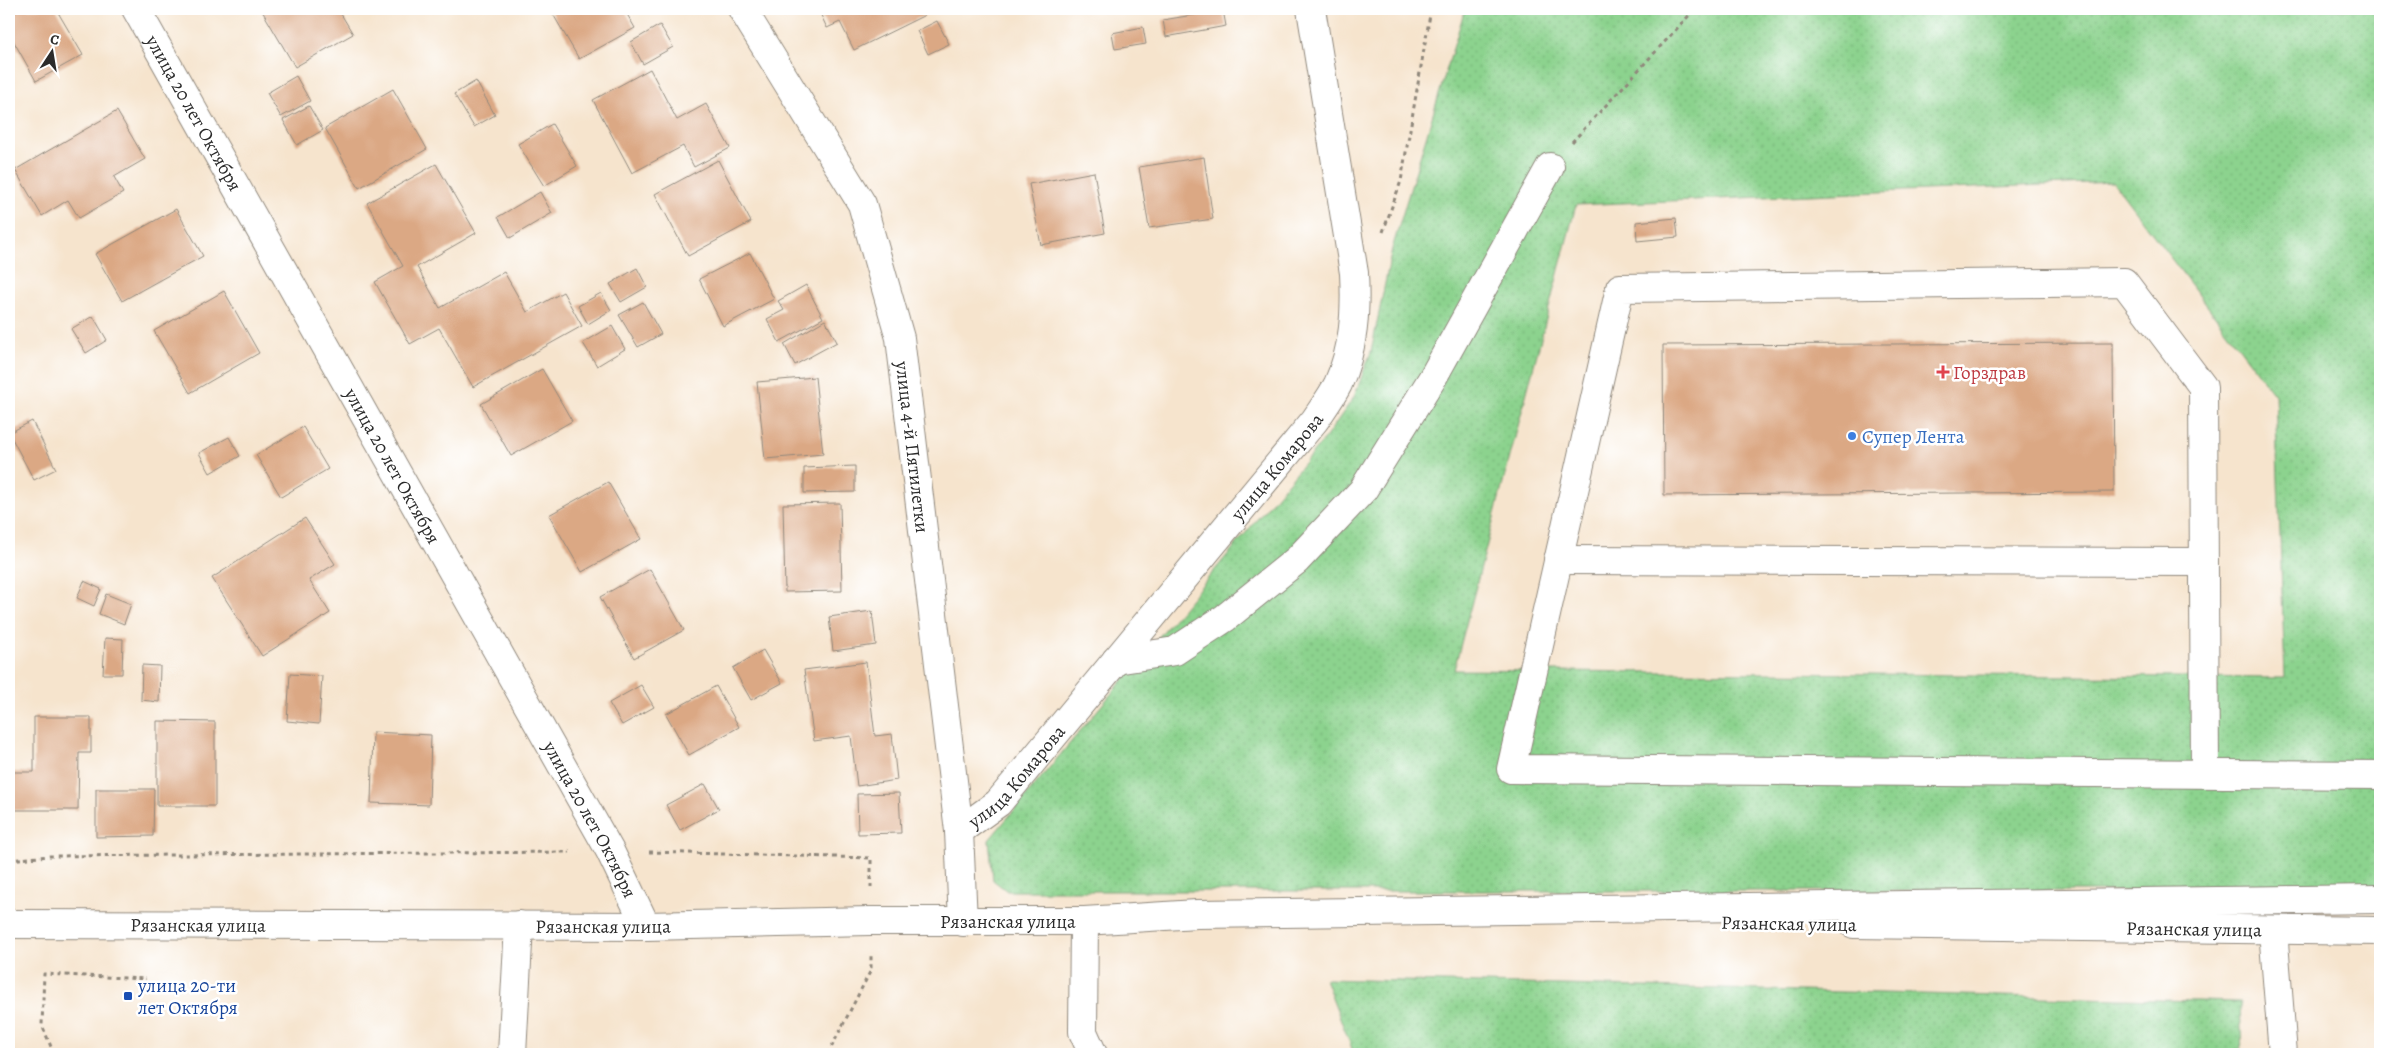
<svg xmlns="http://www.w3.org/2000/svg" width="2389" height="1063" viewBox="0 0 2389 1063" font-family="Alegreya,serif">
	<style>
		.green { fill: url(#green-dots); stroke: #5c7f5c; fill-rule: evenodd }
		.building { fill: #dba884 }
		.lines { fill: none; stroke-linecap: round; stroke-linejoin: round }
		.minor-casing { stroke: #90887c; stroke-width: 30 }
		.major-casing { stroke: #90887c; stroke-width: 30 }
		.path { stroke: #90887c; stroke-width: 3; stroke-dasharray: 4 4; stroke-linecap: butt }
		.minor { stroke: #fff; stroke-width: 28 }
		.major { stroke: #fff; stroke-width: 28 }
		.health-dot { fill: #e0444e; stroke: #fff; stroke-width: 2 }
		.shop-dot { fill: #3f7fe0; stroke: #fff; stroke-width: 2 }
		.transit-dot { fill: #1a4fb4; stroke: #fff; stroke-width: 2 }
		.labels { text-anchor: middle; stroke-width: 5; stroke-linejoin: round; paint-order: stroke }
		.street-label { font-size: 19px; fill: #2b2b2b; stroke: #fff }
		.health-label { font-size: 19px; fill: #be3a42; stroke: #fff; text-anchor: start }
		.shop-label { font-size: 19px; fill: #366cbe; stroke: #fff; text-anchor: start }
		.transit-label { font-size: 19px; fill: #164399; stroke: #fff; text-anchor: start }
	</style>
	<defs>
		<pattern id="green-dots" width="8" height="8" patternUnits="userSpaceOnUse" patternTransform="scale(1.25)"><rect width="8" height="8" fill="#8cd38e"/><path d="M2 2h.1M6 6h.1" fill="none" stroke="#79b57b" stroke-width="1.8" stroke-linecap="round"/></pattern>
	</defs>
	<rect width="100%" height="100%" fill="#fff"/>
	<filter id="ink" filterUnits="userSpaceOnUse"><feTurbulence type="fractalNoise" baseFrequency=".02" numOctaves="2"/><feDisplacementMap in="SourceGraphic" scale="10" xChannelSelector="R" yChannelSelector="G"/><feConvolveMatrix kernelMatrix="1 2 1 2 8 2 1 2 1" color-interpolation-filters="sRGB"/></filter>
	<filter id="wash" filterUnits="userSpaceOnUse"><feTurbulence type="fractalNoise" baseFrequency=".0096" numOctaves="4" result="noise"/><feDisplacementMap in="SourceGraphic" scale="20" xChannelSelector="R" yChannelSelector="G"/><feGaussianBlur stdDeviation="1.12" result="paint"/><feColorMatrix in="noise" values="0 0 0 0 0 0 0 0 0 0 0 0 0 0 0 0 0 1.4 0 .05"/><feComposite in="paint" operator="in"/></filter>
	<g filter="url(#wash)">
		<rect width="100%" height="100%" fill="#f6e4cd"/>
		<path class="green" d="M 1465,9 L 2380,9 L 2380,891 L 1007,891 L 993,880 L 989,840 L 1326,437 L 1354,397 L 1371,352 L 1392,249 ZM 2113,182 L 2275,395 L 2285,678 L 1454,670 L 1576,205 Z
			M 1325,979 L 2240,1002 L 2242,1054 L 1354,1054 Z"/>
		<g id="blocks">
			<path class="building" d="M 21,9 L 56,9 L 83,55 L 36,81 L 9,33 L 9,16 Z
				M 261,9 L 338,9 L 353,34 L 295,67 Z
				M 550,9 L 624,9 L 635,28 L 579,59 Z
				M 818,9 L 922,9 L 925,15 L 854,50 L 840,22 L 827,28 Z
				M 1223,10 L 1226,26 L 1166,37 L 1163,20 Z
				M 937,21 L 949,44 L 928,54 L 917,31 Z
				M 660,25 L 673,47 L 643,64 L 631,42 Z
				M 1143,27 L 1146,44 L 1115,49 L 1112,33 Z
				M 650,69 L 677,120 L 706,104 L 730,148 L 694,167 L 683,146 L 632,173 L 593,100 Z
				M 296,76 L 310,101 L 281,117 L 267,93 Z
				M 476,81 L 495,115 L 474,127 L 454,94 Z
				M 393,89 L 427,149 L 359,188 L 325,128 Z
				M 309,106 L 323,130 L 297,145 L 283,120 Z
				M 117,111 L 145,159 L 114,177 L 123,193 L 79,218 L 68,200 L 42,216 L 15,170 Z
				M 552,124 L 577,166 L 544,186 L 518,144 Z
				M 1204,157 L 1213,219 L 1149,228 L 1139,167 Z
				M 718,160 L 751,222 L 688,256 L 655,194 Z
				M 436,164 L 476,233 L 417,267 L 440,308 L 504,272 L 527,312 L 563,292 L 582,326 L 473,387 L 439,328 L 410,344 L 375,282 L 403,266 L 367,203 Z
				M 1094,172 L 1105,233 L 1041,245 L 1029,184 Z
				M 540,192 L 552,213 L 510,238 L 498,217 Z
				M 176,209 L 203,256 L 122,301 L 95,254 Z
				M 1676,218 L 1678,237 L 1637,241 L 1636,222 Z
				M 750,253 L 774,299 L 723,326 L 699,279 Z
				M 637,268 L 647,287 L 621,302 L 610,284 Z
				M 806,285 L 823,318 L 779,342 L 767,319 L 784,310 L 778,301 Z
				M 224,291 L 259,353 L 190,393 L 154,331 Z
				M 601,293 L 611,310 L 588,324 L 578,306 Z
				M 643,302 L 661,334 L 638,347 L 619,315 Z
				M 93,316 L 107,340 L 86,353 L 71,329 Z
				M 825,320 L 837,342 L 795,365 L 784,344 Z
				M 612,326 L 625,349 L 597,366 L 583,343 Z
				M 2113,343 L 2114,492 L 1664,495 L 1663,345 Z
				M 542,369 L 572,421 L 511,456 L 481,404 Z
				M 815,377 L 823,454 L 765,459 L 757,382 Z
				M 32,421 L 56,469 L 34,480 L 9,433 Z
				M 303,427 L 328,469 L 281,497 L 256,455 Z
				M 229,437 L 240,456 L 210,473 L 199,453 Z
				M 855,466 L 855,492 L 804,493 L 804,468 Z
				M 608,482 L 641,539 L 582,572 L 549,515 Z
				M 840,503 L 842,591 L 785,592 L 783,504 Z
				M 305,518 L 335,564 L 309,580 L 330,613 L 262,656 L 212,578 Z
				M 650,569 L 684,630 L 634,658 L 600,597 Z
				M 84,581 L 101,589 L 94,606 L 77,598 Z
				M 106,594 L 131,604 L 124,624 L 99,614 Z
				M 872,611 L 876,645 L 833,651 L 829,617 Z
				M 105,638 L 123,639 L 122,674 L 103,674 Z
				M 763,650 L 782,683 L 751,700 L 733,668 Z
				M 866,662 L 875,736 L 892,734 L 897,780 L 857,786 L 851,736 L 814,741 L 804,670 Z
				M 142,665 L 160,666 L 159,702 L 141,700 Z
				M 290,674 L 322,676 L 319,724 L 287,721 Z
				M 641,685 L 654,707 L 622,725 L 609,703 Z
				M 716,686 L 739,727 L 689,755 L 666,714 Z
				M 34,717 L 91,717 L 91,753 L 79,753 L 78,810 L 9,810 L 9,772 L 34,772 Z
				M 157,721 L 215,722 L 215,806 L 157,806 Z
				M 373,732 L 431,735 L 429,805 L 371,803 Z
				M 705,784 L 719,809 L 680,830 L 666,805 Z
				M 96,789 L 154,789 L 153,836 L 96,837 Z
				M 899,793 L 901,833 L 858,834 L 857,794 Z"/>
		</g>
	</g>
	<g filter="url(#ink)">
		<use href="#blocks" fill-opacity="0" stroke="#90887c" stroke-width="1"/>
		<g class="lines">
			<g class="minor-casing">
				<g id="minor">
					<path id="s1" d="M 136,9 L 610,851 L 646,926"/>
					<path id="s2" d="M 742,9 L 862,204 L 900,338 L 959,831 L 963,922"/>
					<path d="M 1558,560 L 2204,562"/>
					<path d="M 1116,660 L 1175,651 L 1225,618 L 1297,560 L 1363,490 L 1432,379 L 1550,167"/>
					<path d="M 2205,774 L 2203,387 L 2124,282 L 1620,288 L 1511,769 L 2380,775"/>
					<path id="s3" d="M 959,831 L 998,803 L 1315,420 C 1323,408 1332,396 1338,384 C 1354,348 1356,312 1354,273 L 1311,9"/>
					<path d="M 1084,921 L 1083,1032 L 1093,1054"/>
					<path d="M 2273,930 L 2283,1054"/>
					<path d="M 512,1054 L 519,925"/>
				</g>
			</g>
			<g class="major-casing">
				<g id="major">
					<path id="s4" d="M 9,924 L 646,926 L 870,921 L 1084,921 L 1197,914 L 2380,899"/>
					<path id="s5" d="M 1854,924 L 2380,931"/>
				</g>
			</g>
			<path class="path" d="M 1572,142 L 1695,9
				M 1383,232 L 1401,181 L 1431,9
				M 649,852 L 871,858 L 871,887
				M 9,860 L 49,856 L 570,852
				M 54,1054 L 42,1025 L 44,974 L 146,979
				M 828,1054 L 871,970 L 871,956"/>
			<use href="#minor" class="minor"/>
			<use href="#major" class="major"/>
		</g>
	</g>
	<path class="health-dot" d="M1940.5 364.5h5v5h5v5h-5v5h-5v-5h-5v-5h5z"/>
	<circle class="shop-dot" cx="1852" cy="436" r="5"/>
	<rect class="transit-dot" x="123" y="991" width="10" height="10" rx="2.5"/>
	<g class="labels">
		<g class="street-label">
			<text dy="7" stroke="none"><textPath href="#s1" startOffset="119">улица 20 лет Октября</textPath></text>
			<text dy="7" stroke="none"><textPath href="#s2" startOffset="478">улица 4-й Пятилетки</textPath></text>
			<text dy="7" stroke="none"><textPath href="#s1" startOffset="524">улица 20 лет Октября</textPath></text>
			<text dy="7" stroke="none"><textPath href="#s3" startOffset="485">улица Комарова</textPath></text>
			<text dy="7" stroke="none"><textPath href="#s3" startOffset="80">улица Комарова</textPath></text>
			<text dy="7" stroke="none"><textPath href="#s1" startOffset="929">улица 20 лет Октября</textPath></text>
			<text dy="7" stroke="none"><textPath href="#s4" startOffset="999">Рязанская улица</textPath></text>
			<text transform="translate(1789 923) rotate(1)" y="7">Рязанская улица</text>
			<text dy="7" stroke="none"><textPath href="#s4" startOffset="189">Рязанская улица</textPath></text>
			<text dy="7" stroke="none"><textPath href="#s4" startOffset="594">Рязанская улица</textPath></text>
			<text dy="7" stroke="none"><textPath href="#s5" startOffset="340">Рязанская улица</textPath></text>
		</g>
		<g class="health-label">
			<text x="1953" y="379">Горздрав</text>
		</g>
		<g class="shop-label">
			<text x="1862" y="443">Супер Лента</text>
		</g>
		<g class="transit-label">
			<text x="138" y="992">улица 20-ти<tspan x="138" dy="22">лет Октября</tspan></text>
		</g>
	</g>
	<rect width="2389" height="1063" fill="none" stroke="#fff" stroke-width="30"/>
	<g transform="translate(52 52) rotate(12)" stroke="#ffffff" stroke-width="4" paint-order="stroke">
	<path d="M0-4L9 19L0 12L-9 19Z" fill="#2b2b2b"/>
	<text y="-8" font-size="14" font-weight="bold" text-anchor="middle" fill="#2b2b2b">С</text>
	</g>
</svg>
